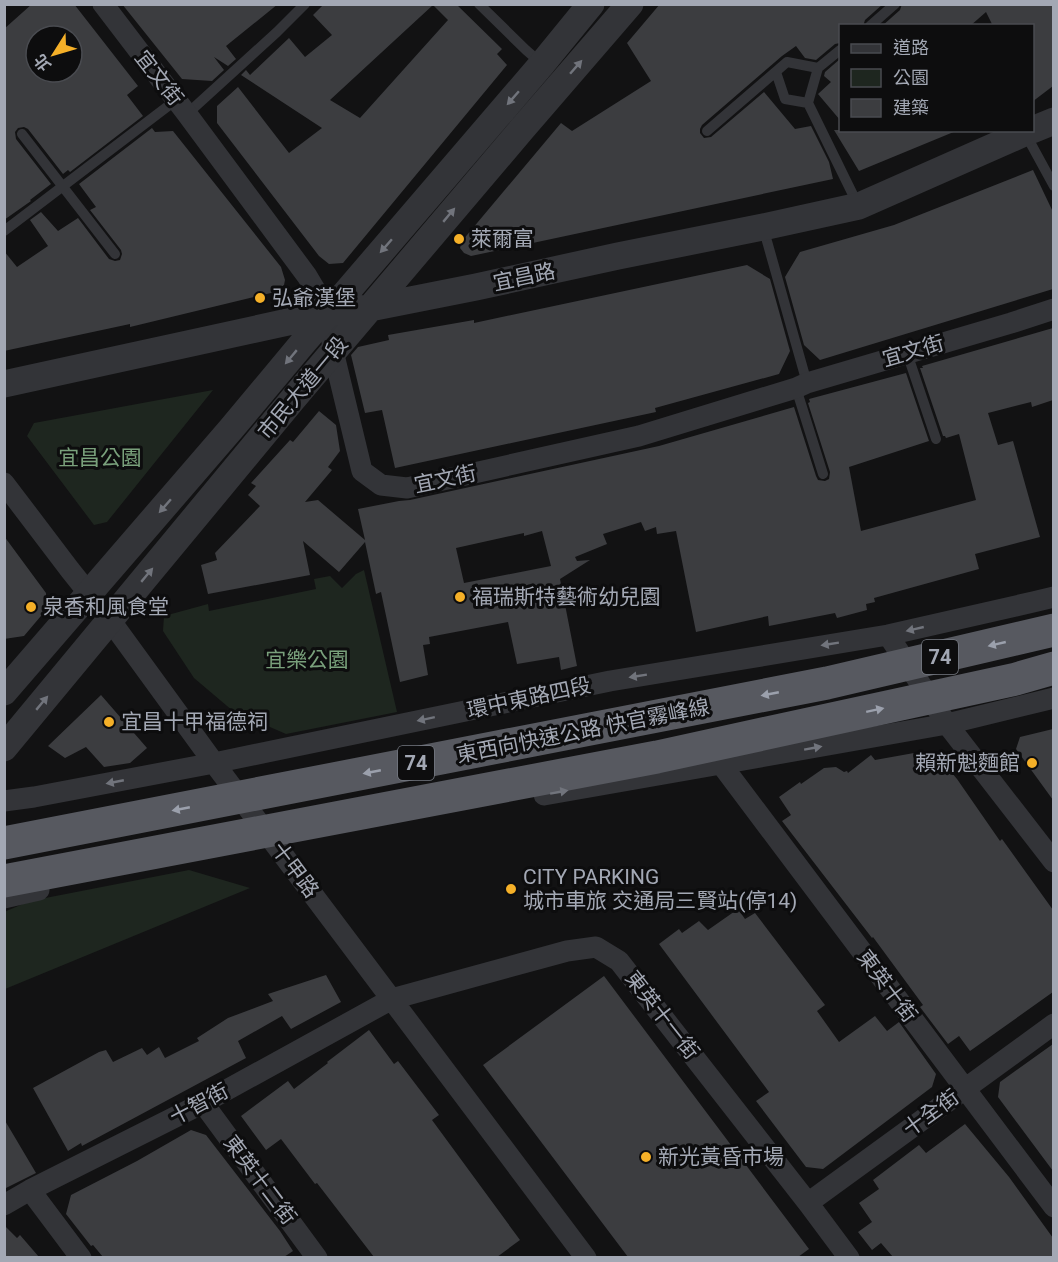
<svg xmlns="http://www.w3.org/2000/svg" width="1058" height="1262" viewBox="0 0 1058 1262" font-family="Roboto,'Noto Sans TC',sans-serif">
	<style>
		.green { fill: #1e261f }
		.building { fill: #3c3d40; fill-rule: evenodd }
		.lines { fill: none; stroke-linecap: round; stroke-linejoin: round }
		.service { stroke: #333438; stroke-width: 10 }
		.minor { stroke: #333438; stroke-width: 21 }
		.tertiary { stroke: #333438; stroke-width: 27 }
		.trunk-bridge { stroke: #575960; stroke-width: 33 }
		.oneway { fill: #71747c }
		.oneway2 { fill: #9ba0ac }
		.poi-dot { fill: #f5b028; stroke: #0d0d0e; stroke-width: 2 }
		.labels { text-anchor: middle; stroke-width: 6; stroke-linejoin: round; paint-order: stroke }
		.shield { fill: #0d0d0e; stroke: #767a82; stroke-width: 1.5 }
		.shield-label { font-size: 20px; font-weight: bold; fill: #a3a8b4 }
		.street-label { font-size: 21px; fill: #a3a8b4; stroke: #0d0d0e }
		.poi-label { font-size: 21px; fill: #a3a8b4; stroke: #0d0d0e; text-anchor: start }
		.park-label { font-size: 21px; fill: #79a07b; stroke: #0d0d0e }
	</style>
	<rect width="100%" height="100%" fill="#121213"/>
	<path class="green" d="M 213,390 L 107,522 L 94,525 L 27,436 L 34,423 Z
		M 364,570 L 397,712 L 286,734 L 233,711 L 194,678 L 163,631 L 164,616 L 208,604 L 209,611 L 316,589 L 314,579 L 330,576 L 342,588 L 356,574 Z
		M 189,870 L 250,888 L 5,989 L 4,912 L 30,901 Z"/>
	<path class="building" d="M 32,4 L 74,4 L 138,86 L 127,95 L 143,116 L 70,172 L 68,170 L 63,174 L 28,129 L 24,127 L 18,128 L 15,132 L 16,139 L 51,184 L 30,200 L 31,201 L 4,220 L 4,29 ZM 36,36 L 72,36 L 72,72 L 36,72 Z
		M 122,4 L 278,4 L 226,46 L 236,59 L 228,66 L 214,57 L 224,70 L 212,81 L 182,79 Z
		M 324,4 L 456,4 L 502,49 L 497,54 L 507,65 L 343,263 L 329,264 L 319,256 L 217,123 L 217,106 L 238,87 L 289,153 L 322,128 L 241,75 L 246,70 L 250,75 L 289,38 L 305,57 L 332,35 L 313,15 ZM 433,5 L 448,20 L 360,118 L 330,100 Z
		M 660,4 L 883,4 L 865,20 L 863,26 L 840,26 L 840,43 L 835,44 L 816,60 L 805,58 L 796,46 L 782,56 L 702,125 L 700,129 L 700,133 L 704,138 L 711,137 L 764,92 L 795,129 L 811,126 L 829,162 L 833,179 L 471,256 L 464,253 L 460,248 L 462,241 L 561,123 L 572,131 L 651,81 L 627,43 Z
		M 902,4 L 1053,4 L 1053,86 L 1032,102 L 1032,26 L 993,26 L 986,12 L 970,26 L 882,26 L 900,10 Z
		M 840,59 L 840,120 L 818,94 L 831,82 L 824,76 L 825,72 Z
		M 152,128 L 155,132 L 173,131 L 281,267 L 285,280 L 284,285 L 275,292 L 130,327 L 130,324 L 4,351 L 4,251 L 17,267 L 48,246 L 30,220 L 41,212 L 58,231 L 78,218 L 109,259 L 115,261 L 120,260 L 122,254 L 121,250 L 90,210 L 96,207 L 79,184 Z
		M 834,130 L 956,130 L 956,131 L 859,171 Z
		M 1033,170 L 1053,212 L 1053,289 L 820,360 L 804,345 L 785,277 L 800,252 L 894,225 Z
		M 747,265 L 770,279 L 790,351 L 779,374 L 655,408 L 656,412 L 395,468 L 382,410 L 365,413 L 351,355 L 358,347 L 389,340 L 388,335 L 474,320 L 474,323 Z
		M 1053,328 L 1053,400 L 1032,407 L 1031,402 L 988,413 L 998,445 L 1013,441 L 1040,537 L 975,554 L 979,569 L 874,598 L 875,602 L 866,604 L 867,610 L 837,618 L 835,613 L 769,626 L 768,616 L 696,632 L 676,531 L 657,534 L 656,527 L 645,531 L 641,522 L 603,534 L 607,544 L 575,557 L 577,561 L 590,560 L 560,579 L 577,666 L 561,670 L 559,657 L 517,664 L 508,622 L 429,637 L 430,644 L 423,645 L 428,675 L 400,682 L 381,592 L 376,594 L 365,542 L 339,572 L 303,541 L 310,575 L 208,594 L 201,565 L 217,560 L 215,553 L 260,506 L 248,495 L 256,486 L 251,483 L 290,440 L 293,442 L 319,411 L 336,425 L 340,451 L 328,467 L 332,470 L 305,502 L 318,500 L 365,540 L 358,509 L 399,501 L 410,500 L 659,446 L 794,407 L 816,476 L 818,480 L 825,481 L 829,479 L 830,472 L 808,403 L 810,402 L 809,399 L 906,373 L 929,441 L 849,467 L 861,531 L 976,500 L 959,434 L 946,438 L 945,436 L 943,436 L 920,368 L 923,368 L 922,366 ZM 542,531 L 551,566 L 464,583 L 456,548 L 524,533 L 524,536 Z
		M 4,536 L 46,593 L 46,610 L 24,636 L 4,639 Z
		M 101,695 L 147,748 L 130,763 L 104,767 L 86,747 L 65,758 L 48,746 Z
		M 1053,729 L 1053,800 L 1016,749 L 1020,737 Z
		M 914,753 L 918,760 L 934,767 L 942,761 L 957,779 L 1000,841 L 1002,839 L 1053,910 L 1053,992 L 970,1051 L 959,1036 L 948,1044 L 920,1007 L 923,1005 L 873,937 L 872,938 L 782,821 L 791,815 L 779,797 L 800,782 L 801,784 L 824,768 L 836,767 L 844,772 L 847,771 L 848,773 L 871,755 L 875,760 Z
		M 738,909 L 745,919 L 755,913 L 825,1005 L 817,1011 L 839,1042 L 875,1016 L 887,1031 L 899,1022 L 936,1074 L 932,1087 L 823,1169 L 806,1167 L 756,1101 L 769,1092 L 659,944 L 679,929 L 682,933 L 699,921 L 708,930 Z
		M 326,975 L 341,1002 L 291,1029 L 282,1016 L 238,1041 L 246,1058 L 82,1146 L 81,1143 L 68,1151 L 33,1088 L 99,1052 L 106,1050 L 113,1062 L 142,1048 L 147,1055 L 159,1047 L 165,1058 L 199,1041 L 197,1038 L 228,1018 L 273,1001 L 268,994 Z
		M 604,976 L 809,1249 L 798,1257 L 628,1257 L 483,1065 Z
		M 369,1030 L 394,1064 L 398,1061 L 439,1115 L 432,1120 L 520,1240 L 497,1257 L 374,1257 L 317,1183 L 315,1184 L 281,1139 L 266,1150 L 241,1116 L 288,1081 L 294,1089 L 328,1063 L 327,1062 Z
		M 1053,1044 L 1053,1171 L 998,1097 L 1000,1082 Z
		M 4,1119 L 36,1173 L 4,1189 Z
		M 965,1124 L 1009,1177 L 1053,1238 L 1053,1257 L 893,1257 L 881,1243 L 872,1250 L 858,1232 L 872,1222 L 859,1203 L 879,1189 L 873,1180 L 919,1145 L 926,1153 Z
		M 191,1130 L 206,1135 L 280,1231 L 293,1251 L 284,1257 L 103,1257 L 93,1245 L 91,1246 L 66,1214 L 71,1195 L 137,1161 Z
		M 4,1225 L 17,1238 L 20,1235 L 39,1257 L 4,1257 Z"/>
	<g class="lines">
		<path class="service" d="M 479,4 L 526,50 L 542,64
			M 870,26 L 895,4
			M 840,50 L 818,68 L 808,103 L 858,205
			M 776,72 L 785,99 L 808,103
			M 187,114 L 277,32 L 305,4
			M 707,131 L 787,62 L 818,68
			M 1025,133 L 1054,186
			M 22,134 L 115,254
			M 763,227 L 807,383
			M 4,231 L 176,100
			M 907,353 L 936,439
			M 796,388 L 823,474"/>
		<path class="minor" d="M 103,4 L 187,114 L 307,276 L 329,313 L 333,351 L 362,471 L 381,485 L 407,488 L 639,436 L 796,388 L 807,383 L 1011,323 L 1054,309
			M 4,483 L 70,570 L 110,620 L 214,763 L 586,1258
			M 888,635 L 947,724 L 1054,862
			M 721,764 L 1054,1207
			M 544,795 L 947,724 L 1054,698
			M 4,801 L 34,797 L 214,763 L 610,681 L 888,635 L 1033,602 L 1054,597
			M 4,898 L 39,890
			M 203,1103 L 317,1258
			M 30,1190 L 81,1258
			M 808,1203 L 1054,1024
			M 4,1205 L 30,1190 L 203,1103 L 392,999 L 567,951 L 596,947 L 619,961 L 808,1203 L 849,1258"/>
		<path class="tertiary" d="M 1032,130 L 1054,121
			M 4,384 L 329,313 L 370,308 L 476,287 L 618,256 L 763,227 L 859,206 L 1031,130
			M 4,692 L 231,429 L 302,344 L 542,64 L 591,4
			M 4,748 L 293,399 L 522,129 L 630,4"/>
		<path class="trunk-bridge" d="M 4,843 L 827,683 L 1054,630
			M 4,881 L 657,757 L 1016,679 L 1054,668"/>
	</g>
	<defs><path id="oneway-solid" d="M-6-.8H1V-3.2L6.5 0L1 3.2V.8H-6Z" transform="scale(1.5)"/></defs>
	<g class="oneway">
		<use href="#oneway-solid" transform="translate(576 67) rotate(-49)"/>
		<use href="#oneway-solid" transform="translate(513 98) rotate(131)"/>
		<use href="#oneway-solid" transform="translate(449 215) rotate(-50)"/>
		<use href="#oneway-solid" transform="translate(386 246) rotate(131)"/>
		<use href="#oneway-solid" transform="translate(291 357) rotate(130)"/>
		<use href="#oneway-solid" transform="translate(165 506) rotate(131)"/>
		<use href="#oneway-solid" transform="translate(147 575) rotate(-50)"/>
		<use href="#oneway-solid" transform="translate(915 629) rotate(167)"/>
		<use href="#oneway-solid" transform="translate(830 644) rotate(171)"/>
		<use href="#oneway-solid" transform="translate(638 676) rotate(171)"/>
		<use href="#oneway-solid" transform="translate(42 703) rotate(-50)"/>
		<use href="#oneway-solid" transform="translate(426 719) rotate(168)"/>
		<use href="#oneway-solid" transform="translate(813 748) rotate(-10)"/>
		<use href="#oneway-solid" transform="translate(115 782) rotate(169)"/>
		<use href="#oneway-solid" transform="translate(559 792) rotate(-10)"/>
	</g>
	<g class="oneway2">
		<use href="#oneway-solid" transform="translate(997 644) rotate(167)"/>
		<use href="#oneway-solid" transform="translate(770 694) rotate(169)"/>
		<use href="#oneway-solid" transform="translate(875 710) rotate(-12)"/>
		<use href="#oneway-solid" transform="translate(372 772) rotate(169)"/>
		<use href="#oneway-solid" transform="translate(181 809) rotate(169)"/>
	</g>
	<g class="poi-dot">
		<circle cx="459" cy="239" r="6"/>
		<circle cx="260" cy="298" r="6"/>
		<circle cx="460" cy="597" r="6"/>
		<circle cx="31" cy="607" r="6"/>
		<circle cx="109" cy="722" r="6"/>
		<circle cx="1032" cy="763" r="6"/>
		<circle cx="511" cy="889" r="6"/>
		<circle cx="646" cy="1157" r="6"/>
	</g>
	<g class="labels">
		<g class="shield">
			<rect x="922" y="640" width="36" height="34" rx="4.5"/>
			<rect x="398" y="746" width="36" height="34" rx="4.5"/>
		</g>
		<g class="shield-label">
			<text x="940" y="664">74</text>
			<text x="416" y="770">74</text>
		</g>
		<g class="street-label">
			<text transform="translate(159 78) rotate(52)" y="7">宜文街</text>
			<text transform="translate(524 277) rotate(-12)" y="7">宜昌路</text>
			<text transform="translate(913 351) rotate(-16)" y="7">宜文街</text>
			<text transform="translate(303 388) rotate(-50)" y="7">市民大道一段</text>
			<text transform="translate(445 479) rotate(-12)" y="7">宜文街</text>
			<text transform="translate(529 698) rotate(-12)" y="7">環中東路四段</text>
			<text transform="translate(583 731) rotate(-11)" y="7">東西向快速公路 快官霧峰線</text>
			<text transform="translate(295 870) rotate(53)" y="7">十甲路</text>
			<text transform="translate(887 986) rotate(53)" y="7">東英十街</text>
			<text transform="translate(662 1015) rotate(52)" y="7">東英十一街</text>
			<text transform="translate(199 1104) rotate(-28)" y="7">十智街</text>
			<text transform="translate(931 1113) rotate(-36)" y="7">十全街</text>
			<text transform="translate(260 1180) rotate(53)" y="7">東英十二街</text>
		</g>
		<g class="poi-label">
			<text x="471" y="246">萊爾富</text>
			<text x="272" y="305">弘爺漢堡</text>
			<text x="472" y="604">福瑞斯特藝術幼兒園</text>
			<text x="43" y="614">泉香和風食堂</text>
			<text x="121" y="729">宜昌十甲福德祠</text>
			<text x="1020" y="770" text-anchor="end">賴新魁麵館</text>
			<text x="523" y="884">CITY PARKING<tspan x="523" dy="24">城市車旅 交通局三賢站(停14)</tspan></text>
			<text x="658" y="1164">新光黃昏市場</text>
		</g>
		<g class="park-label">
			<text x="100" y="465">宜昌公園</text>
			<text x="307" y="667">宜樂公園</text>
		</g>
	</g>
	<rect width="1058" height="1262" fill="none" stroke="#a3a8b4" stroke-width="12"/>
	<rect x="839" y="24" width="195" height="108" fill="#0d0d0e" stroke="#494b50" stroke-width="1.5"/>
	<rect x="851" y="44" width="30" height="9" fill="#333438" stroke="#494b50" stroke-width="1.5"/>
	<text x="893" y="54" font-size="18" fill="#a3a8b4">道路</text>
	<rect x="851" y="69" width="30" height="18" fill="#1e261f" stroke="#494b50" stroke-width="1.5"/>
	<text x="893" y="84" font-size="18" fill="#a3a8b4">公園</text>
	<rect x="851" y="99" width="30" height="18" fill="#3c3d40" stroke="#494b50" stroke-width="1.5"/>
	<text x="893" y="114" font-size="18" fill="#a3a8b4">建築</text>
	<g transform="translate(54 54) rotate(233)"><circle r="28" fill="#0d0d0e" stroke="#494b50" stroke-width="1.5"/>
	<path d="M0-4.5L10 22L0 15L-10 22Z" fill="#f5b028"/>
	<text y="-9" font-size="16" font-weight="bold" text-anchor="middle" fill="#a3a8b4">北</text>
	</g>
</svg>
